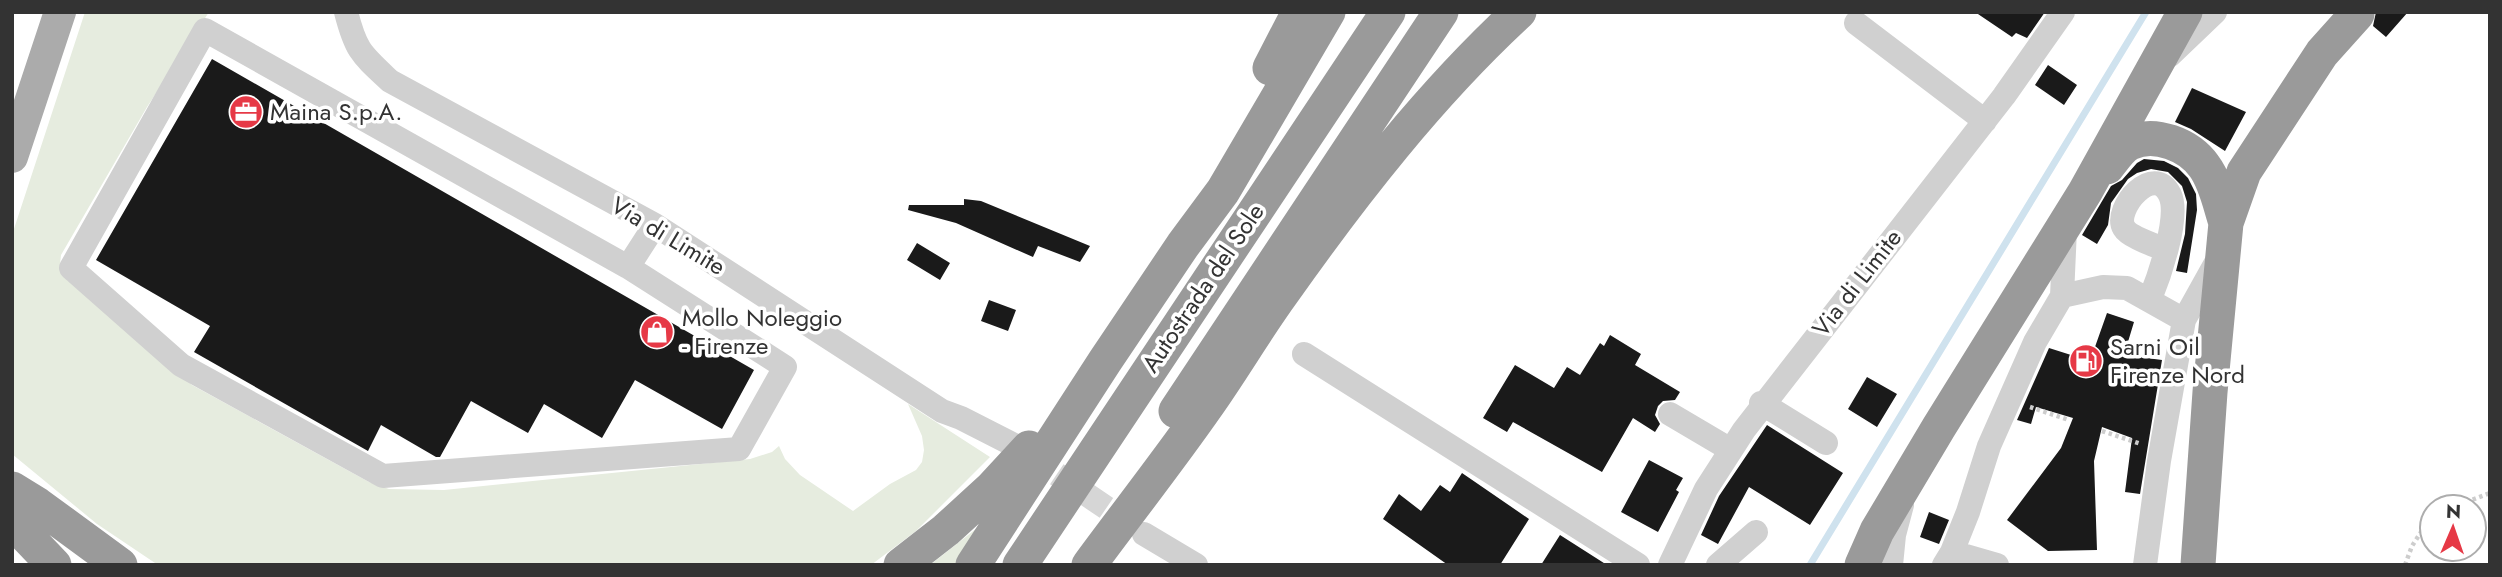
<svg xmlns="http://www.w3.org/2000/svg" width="2502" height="577" viewBox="0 0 2502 577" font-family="Jost,sans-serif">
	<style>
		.green { fill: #e6ecdf }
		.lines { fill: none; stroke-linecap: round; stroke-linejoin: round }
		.stream { stroke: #cfe2ee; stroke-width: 7 }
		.building { fill: #1a1a1a }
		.minor-tunnel { stroke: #d6d6d6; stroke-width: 24; stroke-dasharray: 24 12; stroke-linecap: butt }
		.path { stroke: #cdcdcd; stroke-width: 4.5; stroke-dasharray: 3.5 3.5; stroke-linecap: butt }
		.minor { stroke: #d0d0d0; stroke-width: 24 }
		.major { stroke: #ababab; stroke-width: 32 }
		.highway { stroke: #9a9a9a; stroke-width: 35 }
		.labels { text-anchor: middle; stroke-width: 7; stroke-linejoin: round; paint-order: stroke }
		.poi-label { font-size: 24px; fill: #333; stroke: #fff; text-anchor: start }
		.street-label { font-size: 24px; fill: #333; stroke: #fff }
	</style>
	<rect width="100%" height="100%" fill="#fff"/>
	<path class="green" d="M 85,12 L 209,12 L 147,107 L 61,255 L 60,264 L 67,280 L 192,385 L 369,482 L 389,489 L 444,490 L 750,459 L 772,452 L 779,446 L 785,459 L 800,475 L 853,511 L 890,484 L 916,470 L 922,462 L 924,450 L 922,436 L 908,404 L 990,457 L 916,531 L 871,565 L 158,565 L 97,524 L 12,454 L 12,235 Z
		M 977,528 L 957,565 L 930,565 Z"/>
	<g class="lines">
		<path class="stream" d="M 1810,565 L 2146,12"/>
	</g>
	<path class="building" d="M 1975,12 L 2045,12 L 2027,38 L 2016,33 L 2012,37 Z
		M 2376,12 L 2408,12 L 2386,37 L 2373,26 Z
		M 212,59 L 754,370 L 722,429 L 635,380 L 602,438 L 544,404 L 528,433 L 471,401 L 440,457 L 436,457 L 381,425 L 368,451 L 194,352 L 210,326 L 96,260 Z
		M 2048,65 L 2077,85 L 2064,105 L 2035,85 Z
		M 2192,88 L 2246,112 L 2225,151 L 2191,129 L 2175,122 Z
		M 2144,159 L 2164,161 L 2178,168 L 2188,178 L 2196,194 L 2197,210 L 2187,273 L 2176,271 L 2185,234 L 2187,202 L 2182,186 L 2168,172 L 2151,169 L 2137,173 L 2128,179 L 2111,203 L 2108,225 L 2097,244 L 2082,235 L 2111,186 L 2122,180 L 2137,163 Z
		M 964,199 L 981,201 L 1090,246 L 1080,262 L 1038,246 L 1033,257 L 956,223 L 908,210 L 909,205 L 964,205 Z
		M 917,243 L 950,263 L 940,280 L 907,260 Z
		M 989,300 L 1016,310 L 1008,331 L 981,321 Z
		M 2107,313 L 2134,322 L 2124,355 L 2162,360 L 2140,494 L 2125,492 L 2132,438 L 2102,427 L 2094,461 L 2097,550 L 2048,551 L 2007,520 L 2061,448 L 2073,418 L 2036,407 L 2031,424 L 2017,420 L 2049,348 L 2090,361 Z
		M 1610,335 L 1641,354 L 1635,365 L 1680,392 L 1675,400 L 1663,401 L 1658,406 L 1655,415 L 1660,424 L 1655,432 L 1633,418 L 1602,472 L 1513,422 L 1507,432 L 1483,418 L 1515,365 L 1554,388 L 1567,367 L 1580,375 L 1600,343 L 1604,346 Z
		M 1867,377 L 1897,394 L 1877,427 L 1848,409 Z
		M 1767,425 L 1843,473 L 1810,525 L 1749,487 L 1718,544 L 1701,535 L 1719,496 Z
		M 1649,460 L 1683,478 L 1676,490 L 1679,492 L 1658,532 L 1621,512 Z
		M 1462,473 L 1529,519 L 1500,565 L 1448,565 L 1383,519 L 1399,494 L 1421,511 L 1440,485 L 1450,492 Z
		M 1929,512 L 1949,520 L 1939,544 L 1920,537 Z
		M 1560,535 L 1607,565 L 1541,565 Z"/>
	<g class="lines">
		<path class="minor-tunnel" d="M 1027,454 L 1136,528"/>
		<path class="path" d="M 2030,407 L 2069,420
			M 2102,431 L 2141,444
			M 2453,507 L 2490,493
			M 2405,565 L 2412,546 L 2432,515"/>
		<path class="minor" d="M 346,12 C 356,51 361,54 390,81 L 655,225 L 942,411 L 961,418 L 1012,444
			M 1856,23 L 1985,121
			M 205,30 L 628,267 L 785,367 L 739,449 L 383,476 L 181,365 L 71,268 Z
			M 2170,55 L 2215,12
			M 628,267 L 655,225
			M 2062,296 L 2103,287 L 2127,288 L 2184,320
			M 2150,299 C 2159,277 2180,217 2170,195 C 2154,161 2113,209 2124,228 C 2129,237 2157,246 2166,250
			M 1304,354 L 1638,565
			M 1761,403 L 1826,443
			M 1670,414 L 1731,450
			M 1144,534 L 1196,565
			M 1952,552 L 1997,565
			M 1670,565 L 1706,489 L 1744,430 L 2004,96 L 2063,12
			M 1718,565 L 1756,532
			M 1891,565 L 1894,535 L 1902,505
			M 1944,565 L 1952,552 L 1968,512 L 1989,446 L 2035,342 L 2062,296 L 2065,229
			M 2145,565 L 2159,461 L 2184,320 L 2218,259"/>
		<path class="major" d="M 12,157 L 60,12"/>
		<path class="highway" d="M 1270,68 L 1299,12
			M 2107,167 C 2113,160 2121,147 2130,143 C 2155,131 2189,145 2204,166 C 2216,182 2220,205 2226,223
			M 1176,411 L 1441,12
			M 12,489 L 38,505 L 120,565
			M 12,521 L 54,565
			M 901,565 L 946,530 L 992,488 L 1029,448
			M 973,565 L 1105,361 L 1183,245 L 1223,191 L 1328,12
			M 1020,565 L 1388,12
			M 1089,565 C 1128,512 1169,460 1206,407 C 1233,369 1256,329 1283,292 C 1353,193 1430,94 1519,12
			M 1862,565 L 1877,531 L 1939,427 L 2085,192 L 2185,12
			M 2198,565 L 2210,392 L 2226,223 L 2244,172 L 2322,53 L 2357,14"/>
	</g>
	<defs>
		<g id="office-disc" transform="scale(1.75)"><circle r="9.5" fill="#e63946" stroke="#fff"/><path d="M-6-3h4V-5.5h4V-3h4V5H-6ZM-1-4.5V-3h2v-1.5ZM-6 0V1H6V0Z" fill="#fff"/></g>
		<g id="shop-disc" transform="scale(1.75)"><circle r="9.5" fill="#e63946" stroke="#fff"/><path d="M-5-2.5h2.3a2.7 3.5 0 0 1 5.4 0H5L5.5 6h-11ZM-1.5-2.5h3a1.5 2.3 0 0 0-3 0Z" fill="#fff"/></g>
		<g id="fuel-disc" transform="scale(1.75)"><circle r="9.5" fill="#e63946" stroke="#fff"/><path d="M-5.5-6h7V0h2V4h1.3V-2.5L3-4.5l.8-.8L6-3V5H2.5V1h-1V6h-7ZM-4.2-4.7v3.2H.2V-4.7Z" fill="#fff"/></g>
	</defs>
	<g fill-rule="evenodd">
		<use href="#office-disc" x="246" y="112"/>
		<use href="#shop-disc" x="657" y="332"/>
		<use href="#fuel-disc" x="2086" y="361"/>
	</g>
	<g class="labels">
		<g class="poi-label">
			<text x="270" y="120">Maina S.p.A.</text>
			<text x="682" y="326">Mollo Noleggio<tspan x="682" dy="28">- Firenze</tspan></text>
			<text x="2110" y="355">Sarni Oil<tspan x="2110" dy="28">Firenze Nord</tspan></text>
		</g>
		<g class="street-label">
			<text transform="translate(668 236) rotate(31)" y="8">Via di Limite</text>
			<text transform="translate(1857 283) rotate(-52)" y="8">Via di Limite</text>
			<text transform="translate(1203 288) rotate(-56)" y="8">Autostrada del Sole</text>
		</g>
	</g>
	<rect width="2502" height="577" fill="none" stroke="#333333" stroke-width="28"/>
	<g transform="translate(2453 528) rotate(2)"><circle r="33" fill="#ffffff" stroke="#adadad" stroke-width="2"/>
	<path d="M0-5L12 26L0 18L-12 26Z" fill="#e63946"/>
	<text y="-10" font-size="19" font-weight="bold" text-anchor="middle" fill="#333333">N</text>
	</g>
</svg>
